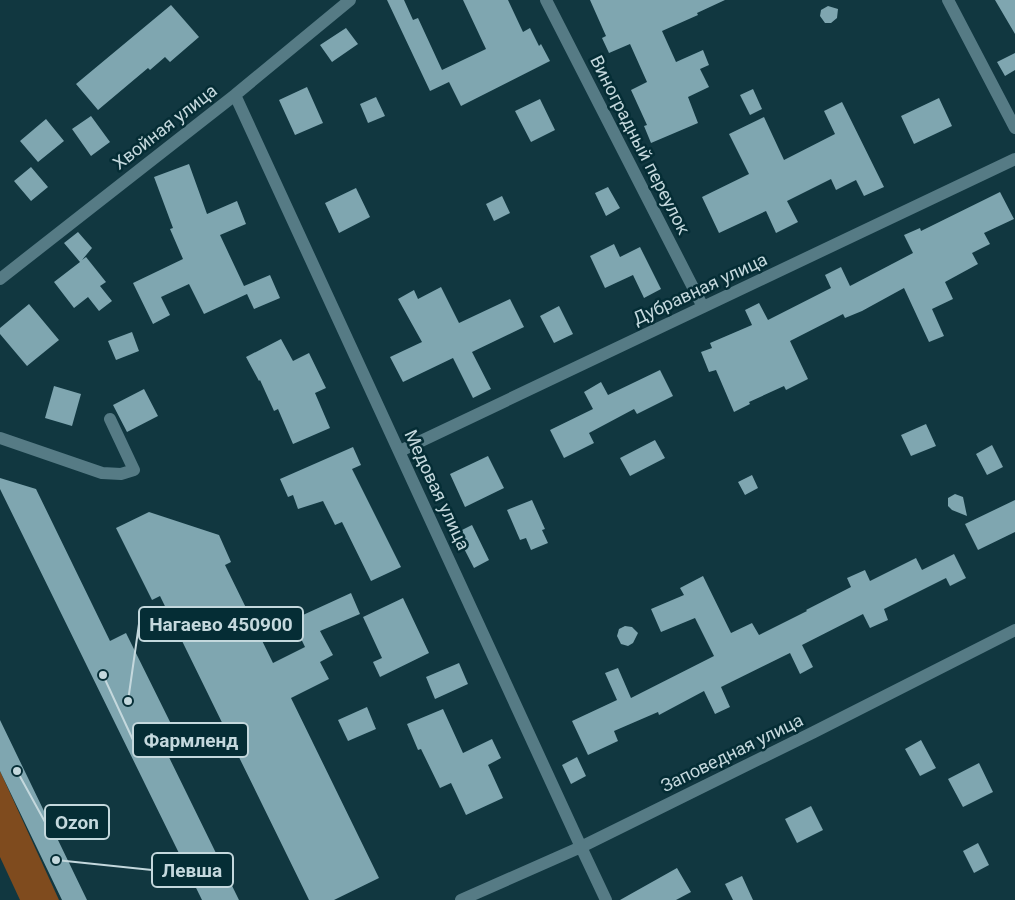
<svg xmlns="http://www.w3.org/2000/svg" width="1015" height="900" viewBox="0 0 1015 900" font-family="Roboto,sans-serif">
	<style>
		.forest { fill: #7f4b1e }
		.building { fill: #7fa6b0 }
		.lines { fill: none; stroke-linecap: round; stroke-linejoin: round }
		.minor { stroke: #567b85; stroke-width: 12 }
		.labels { text-anchor: middle; stroke-width: 5; stroke-linejoin: round; paint-order: stroke }
		.street-label { font-size: 18px; fill: #c4d8dd; stroke: #052d35 }
		.leader { fill: none; stroke: #c4d8dd; stroke-width: 2 }
		.callout-dot { fill: #c4d8dd; stroke: #052d35; stroke-width: 2 }
		.callout { fill: #052d35; stroke: #c4d8dd; stroke-width: 2 }
		.callout-label { font-size: 19px; text-anchor: middle; font-weight: bold; fill: #c4d8dd }
	</style>
	<rect width="100%" height="100%" fill="#113740"/>
	<path class="forest" d="M 0,771 L 59,900 L 20,900 L 0,857 Z"/>
	<path class="building" d="M 387,0 L 404,0 L 413,20 L 418,18 L 442,70 L 486,49 L 463,0 L 508,0 L 523,32 L 530,28 L 539,46 L 541,44 L 550,61 L 461,106 L 449,82 L 430,91 Z
		M 590,0 L 725,0 L 697,13 L 698,15 L 662,31 L 676,62 L 703,50 L 709,65 L 700,69 L 709,87 L 688,97 L 698,123 L 651,143 L 644,126 L 647,125 L 631,90 L 647,82 L 630,44 L 609,53 L 602,38 L 606,36 Z
		M 995,0 L 1015,0 L 1015,34 Z
		M 171,5 L 199,37 L 170,62 L 165,57 L 150,70 L 148,68 L 98,110 L 76,84 Z
		M 828,6 L 838,9 L 837,18 L 831,23 L 825,23 L 820,16 L 821,10 Z
		M 346,28 L 358,44 L 332,62 L 320,45 Z
		M 1015,53 L 1015,70 L 1005,76 L 997,62 Z
		M 307,87 L 323,123 L 295,135 L 279,100 Z
		M 753,89 L 762,109 L 750,115 L 740,95 Z
		M 376,97 L 385,116 L 368,123 L 360,104 Z
		M 939,98 L 952,126 L 914,144 L 901,116 Z
		M 540,99 L 555,130 L 531,142 L 515,111 Z
		M 842,102 L 884,187 L 864,196 L 856,180 L 836,190 L 831,179 L 787,201 L 798,222 L 776,233 L 766,211 L 719,233 L 702,197 L 749,174 L 729,134 L 764,117 L 784,160 L 835,134 L 824,111 Z
		M 91,116 L 110,142 L 91,156 L 72,129 Z
		M 46,119 L 64,141 L 38,162 L 20,141 Z
		M 189,164 L 207,214 L 237,201 L 246,224 L 220,235 L 244,286 L 270,275 L 280,298 L 254,309 L 247,294 L 204,314 L 189,284 L 161,297 L 170,315 L 153,324 L 133,283 L 183,259 L 170,229 L 173,228 L 154,177 Z
		M 31,167 L 48,187 L 31,201 L 14,181 Z
		M 608,187 L 620,208 L 606,216 L 595,193 Z
		M 356,188 L 370,217 L 339,233 L 325,203 Z
		M 1000,192 L 1014,219 L 984,233 L 990,244 L 972,253 L 978,264 L 945,282 L 953,299 L 932,309 L 944,336 L 929,342 L 904,288 L 862,311 L 845,318 L 843,314 L 790,341 L 808,379 L 786,390 L 784,386 L 749,402 L 750,404 L 734,412 L 716,370 L 709,372 L 701,352 L 712,348 L 710,343 L 752,325 L 745,310 L 759,303 L 768,320 L 831,288 L 825,275 L 841,267 L 850,286 L 913,253 L 904,235 L 920,228 L 921,231 Z
		M 502,196 L 510,213 L 494,221 L 486,204 Z
		M 78,232 L 92,248 L 82,260 L 86,257 L 106,282 L 100,286 L 112,301 L 99,311 L 88,297 L 74,308 L 54,282 L 80,262 L 64,243 Z
		M 614,244 L 620,257 L 640,247 L 661,289 L 644,298 L 633,275 L 605,288 L 590,256 Z
		M 441,287 L 459,323 L 510,299 L 524,327 L 472,352 L 491,389 L 473,398 L 453,358 L 403,382 L 390,357 L 422,342 L 398,299 L 414,290 L 418,299 Z
		M 29,304 L 59,340 L 27,366 L 0,334 L 0,328 Z
		M 559,306 L 573,334 L 554,343 L 540,316 Z
		M 132,332 L 139,351 L 116,360 L 108,341 Z
		M 281,339 L 293,361 L 309,353 L 326,388 L 315,393 L 330,428 L 293,444 L 278,409 L 274,411 L 260,380 L 259,381 L 246,357 Z
		M 660,370 L 673,396 L 637,414 L 634,409 L 589,433 L 594,443 L 564,458 L 550,430 L 593,409 L 584,392 L 601,382 L 608,395 Z
		M 54,386 L 81,394 L 72,426 L 45,418 Z
		M 144,389 L 158,416 L 127,432 L 113,405 Z
		M 926,424 L 936,446 L 911,456 L 901,435 Z
		M 655,440 L 665,458 L 630,476 L 620,458 Z
		M 992,445 L 1003,467 L 987,475 L 976,454 Z
		M 353,447 L 361,465 L 352,469 L 401,567 L 371,581 L 342,522 L 335,525 L 323,501 L 298,509 L 293,495 L 288,497 L 280,479 Z
		M 488,456 L 504,488 L 465,507 L 450,474 Z
		M 752,475 L 758,488 L 745,495 L 738,482 Z
		M 0,478 L 36,489 L 110,641 L 126,633 L 178,738 L 163,745 L 239,900 L 202,900 L 0,489 Z
		M 955,494 L 963,497 L 967,516 L 952,510 L 948,506 L 948,498 Z
		M 532,500 L 545,529 L 542,530 L 548,543 L 531,550 L 526,538 L 520,540 L 507,510 Z
		M 1015,500 L 1015,532 L 978,550 L 965,524 Z
		M 149,512 L 219,535 L 231,562 L 225,565 L 273,663 L 305,647 L 292,620 L 351,593 L 360,614 L 320,631 L 333,655 L 320,662 L 329,679 L 291,698 L 379,878 L 334,900 L 309,900 L 160,596 L 152,600 L 116,528 Z
		M 472,525 L 489,560 L 474,568 L 456,533 Z
		M 954,554 L 966,578 L 950,586 L 946,578 L 884,609 L 888,620 L 870,628 L 863,614 L 802,645 L 813,667 L 800,674 L 790,653 L 721,687 L 730,707 L 715,714 L 704,691 L 659,715 L 658,712 L 614,731 L 618,741 L 588,755 L 572,721 L 617,700 L 605,673 L 618,668 L 631,698 L 714,656 L 695,618 L 661,632 L 651,609 L 684,595 L 680,588 L 703,576 L 731,633 L 752,623 L 759,635 L 807,611 L 806,610 L 851,587 L 847,578 L 865,570 L 870,581 L 916,558 L 922,570 Z
		M 403,598 L 429,653 L 380,677 L 373,662 L 382,658 L 363,617 Z
		M 625,626 L 632,627 L 638,633 L 633,643 L 628,646 L 621,644 L 617,636 L 619,629 Z
		M 459,663 L 468,684 L 435,699 L 426,677 Z
		M 367,707 L 376,729 L 348,741 L 338,720 Z
		M 443,709 L 463,753 L 492,739 L 501,758 L 488,765 L 503,798 L 466,815 L 451,783 L 440,788 L 421,749 L 418,750 L 407,724 Z
		M 0,720 L 87,900 L 62,900 L 0,771 Z
		M 921,740 L 936,768 L 920,776 L 905,749 Z
		M 577,757 L 586,776 L 571,784 L 562,765 Z
		M 979,763 L 993,792 L 963,807 L 948,779 Z
		M 811,806 L 823,830 L 797,843 L 785,819 Z
		M 978,843 L 989,865 L 974,873 L 963,851 Z
		M 677,868 L 691,892 L 676,900 L 620,900 Z
		M 742,876 L 753,900 L 733,900 L 725,884 Z"/>
	<g class="lines">
		<path class="minor" d="M 546,0 L 703,307
			M 948,0 L 1015,128
			M 235,95 L 581,847 L 606,900
			M 0,279 L 235,95 L 350,0
			M 0,438 L 102,473 L 121,474 L 134,470 L 110,419
			M 400,451 L 1015,159
			M 461,900 L 581,847 L 814,732 L 1015,630"/>
	</g>
	<g class="labels">
		<g class="street-label">
			<text transform="translate(165 127) rotate(-38)" y="6">Хвойная улица</text>
			<text transform="translate(640 145) rotate(63)" y="6">Виноградный переулок</text>
			<text transform="translate(700 289) rotate(-25)" y="6">Дубравная улица</text>
			<text transform="translate(437 490) rotate(65)" y="6">Медовая улица</text>
			<text transform="translate(732 753) rotate(-26)" y="6">Заповедная улица</text>
		</g>
	</g>
	<path class="leader" d="M128 701L139 624M103 675L133 740M17 771L45 822M56 860L152 870"/>
	<g class="callout-dot">
		<circle cx="128" cy="701" r="5"/>
		<circle cx="103" cy="675" r="5"/>
		<circle cx="17" cy="771" r="5"/>
		<circle cx="56" cy="860" r="5"/>
	</g>
	<g class="callout">
		<rect x="139" y="607" width="164" height="34" rx="5"/>
		<rect x="133" y="723" width="115" height="34" rx="5"/>
		<rect x="45" y="805" width="64" height="34" rx="5"/>
		<rect x="152" y="853" width="81" height="34" rx="5"/>
	</g>
	<g class="callout-label">
		<text x="221" y="631">Нагаево 450900</text>
		<text x="191" y="747">Фармленд</text>
		<text x="77" y="829">Ozon</text>
		<text x="192" y="877">Левша</text>
	</g>
</svg>
